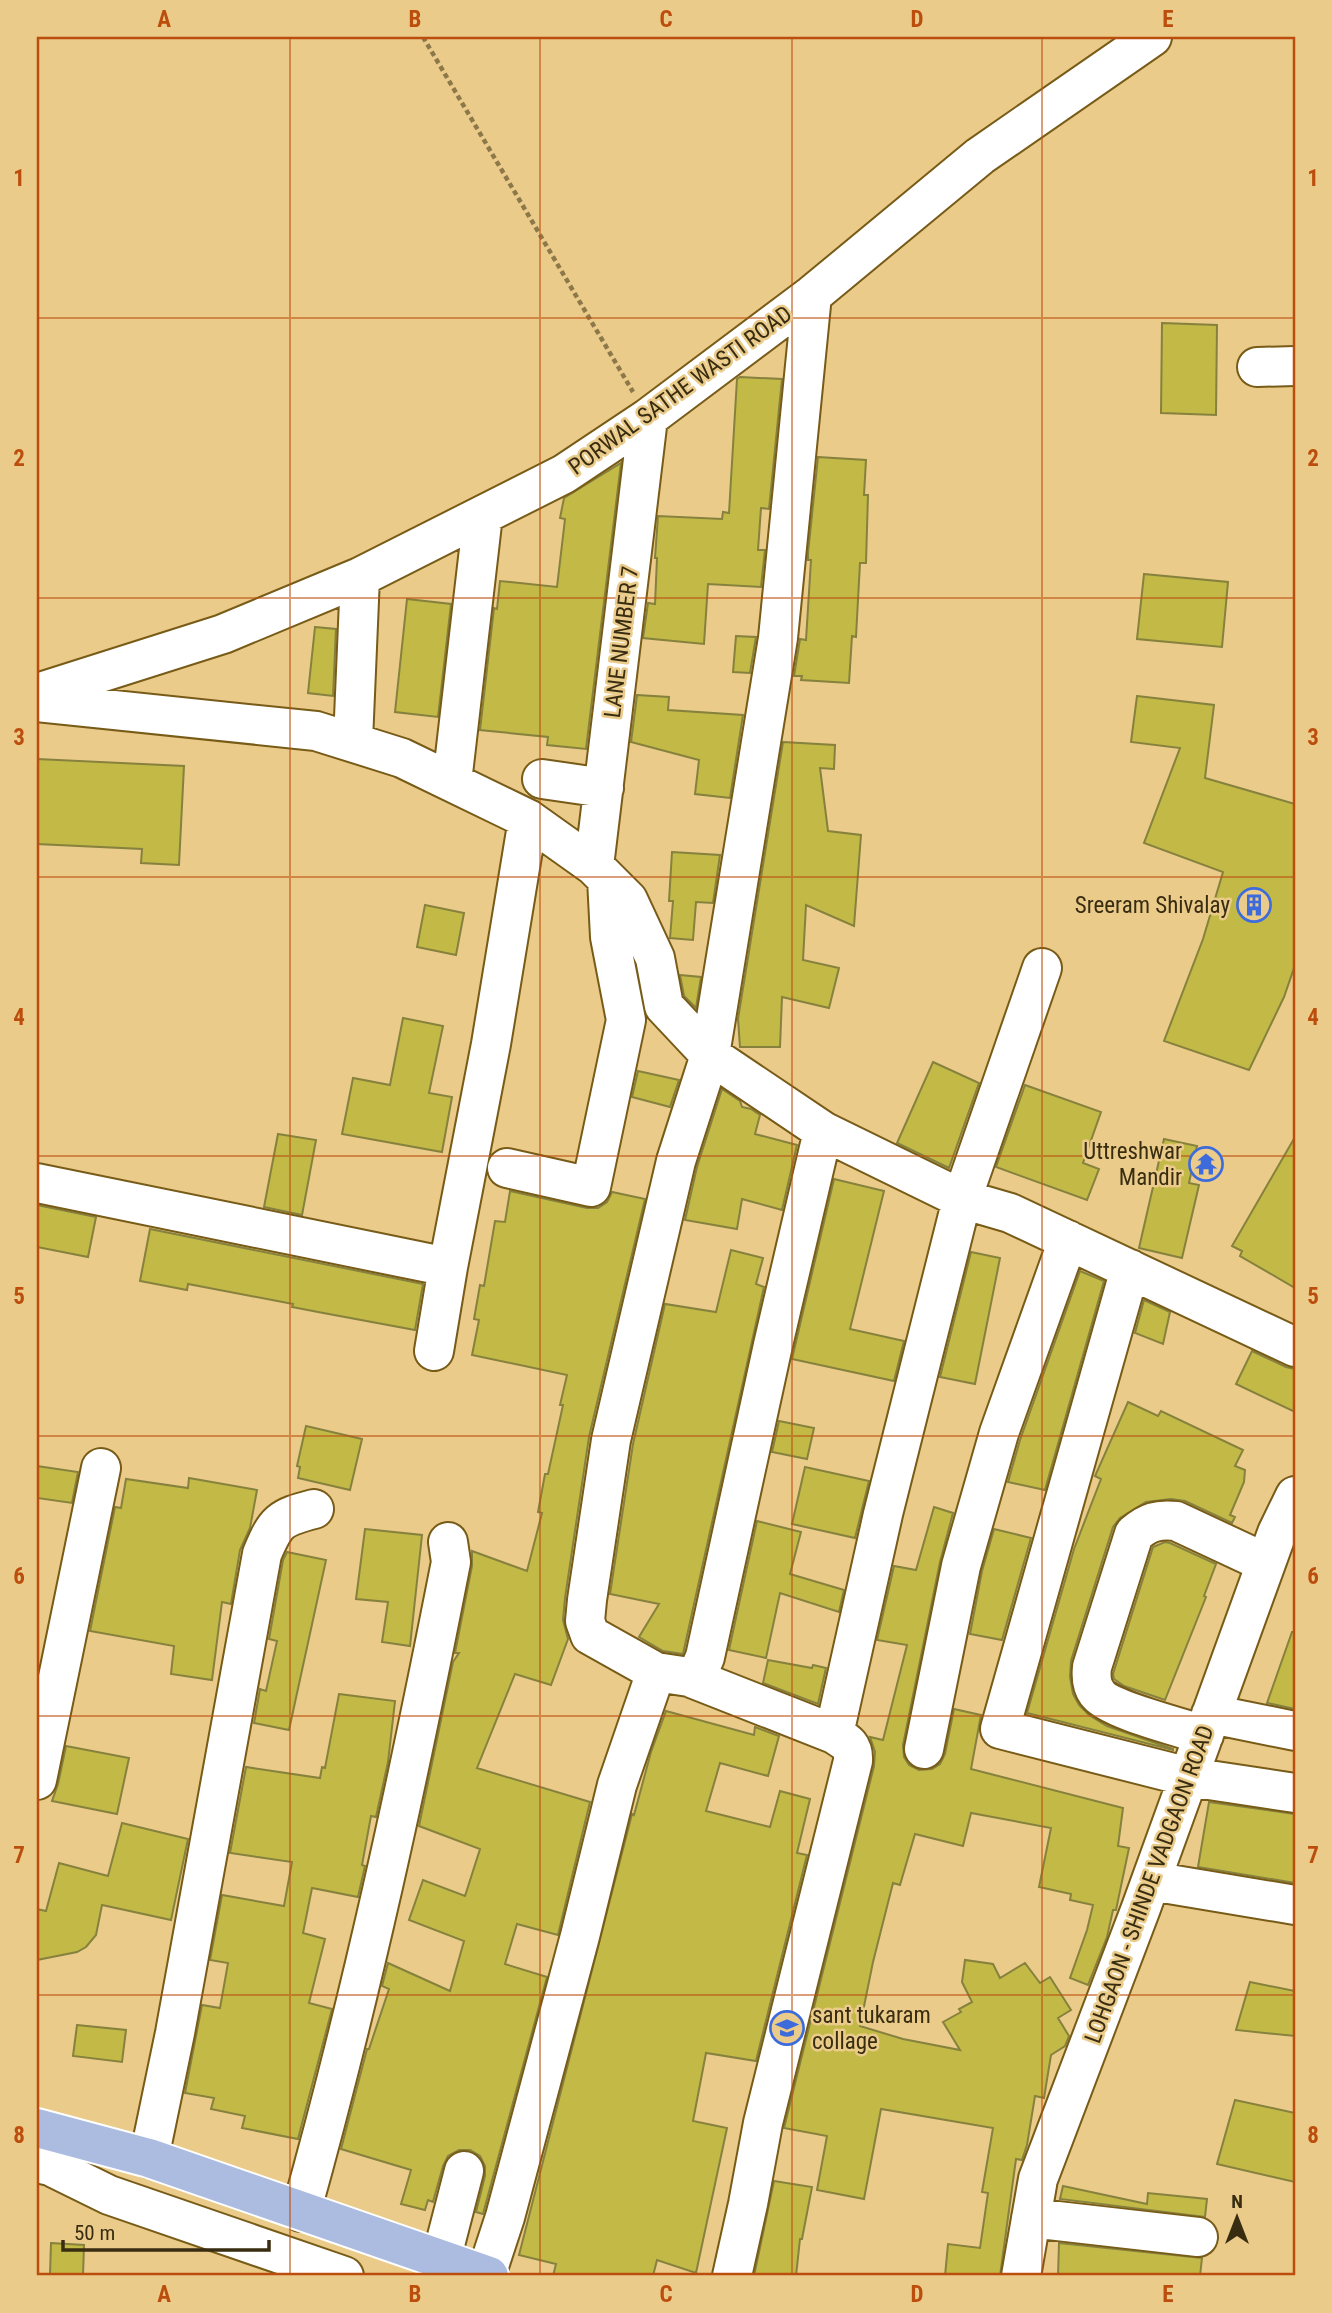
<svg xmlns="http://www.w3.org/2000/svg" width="1332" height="2313" viewBox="0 0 1332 2313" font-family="'Roboto Condensed',sans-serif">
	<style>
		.building { fill: #c2b947; stroke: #86813d; stroke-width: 2 }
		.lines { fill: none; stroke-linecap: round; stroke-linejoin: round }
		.minor-casing { stroke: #775b17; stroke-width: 42 }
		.major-casing { stroke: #fff; stroke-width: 42 }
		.path { stroke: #8d784a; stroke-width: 4.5; stroke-dasharray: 5 3.5; stroke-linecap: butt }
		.minor { stroke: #fff; stroke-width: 38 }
		.major { stroke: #acbce0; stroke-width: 38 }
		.grid { fill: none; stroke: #bc4e0d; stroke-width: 2; stroke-opacity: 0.55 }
		.labels { text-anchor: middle; stroke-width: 5; stroke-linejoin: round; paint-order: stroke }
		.street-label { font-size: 23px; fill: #382c11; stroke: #eacb8a }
		.poi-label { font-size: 23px; fill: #382c11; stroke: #eacb8a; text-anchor: end }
		.neatline { fill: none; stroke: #bc4e0d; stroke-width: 2.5 }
		.grid-label { font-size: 23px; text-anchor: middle; font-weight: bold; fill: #bc4e0d }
	</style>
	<rect width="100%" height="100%" fill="#eacb8a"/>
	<path class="building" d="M 1162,323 L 1217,325 L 1216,415 L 1161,413 Z
		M 740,377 L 782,379 L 769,509 L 761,508 L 758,550 L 765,550 L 761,587 L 708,584 L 704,644 L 643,638 L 648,603 L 655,604 L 657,558 L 655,558 L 658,516 L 722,519 L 723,512 L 729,513 L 737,379 Z
		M 818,457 L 866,460 L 864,495 L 868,495 L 866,563 L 860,563 L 856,637 L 852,636 L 849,683 L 801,680 L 802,676 L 794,676 L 800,639 L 806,640 L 811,560 L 808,560 L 808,553 Z
		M 621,463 L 586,749 L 547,745 L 548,737 L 480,730 L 494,608 L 497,609 L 500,581 L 557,587 L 565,519 L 560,518 L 564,498 Z
		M 1144,574 L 1228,582 L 1222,647 L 1137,639 Z
		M 407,599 L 451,604 L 438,717 L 395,712 Z
		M 315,627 L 336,629 L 333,696 L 308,693 Z
		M 736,636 L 756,637 L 750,673 L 733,672 Z
		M 637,695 L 669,697 L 668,710 L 743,715 L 730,798 L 695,794 L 699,760 L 631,742 Z
		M 1137,696 L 1214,705 L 1205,778 L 1295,804 L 1295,965 L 1284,997 L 1249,1070 L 1164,1041 L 1203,939 L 1223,872 L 1144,843 L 1180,748 L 1131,742 Z
		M 783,742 L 835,745 L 834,769 L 820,768 L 828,831 L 861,835 L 854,926 L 806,905 L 803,960 L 839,968 L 829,1008 L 782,997 L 780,1047 L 740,1047 L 738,1019 Z
		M 37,759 L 184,766 L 179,865 L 141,863 L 142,849 L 37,844 Z
		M 672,852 L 720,855 L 713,903 L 696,902 L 693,940 L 670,938 L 673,901 L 669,901 Z
		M 425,905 L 464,913 L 456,955 L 417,947 Z
		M 680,975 L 701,977 L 696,1008 L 684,996 Z
		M 403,1018 L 443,1026 L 429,1093 L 452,1097 L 442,1152 L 342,1134 L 353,1078 L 390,1085 Z
		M 933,1062 L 979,1083 L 949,1168 L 897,1143 Z
		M 638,1071 L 679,1080 L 670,1107 L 632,1097 Z
		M 1025,1085 L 1101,1112 L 1083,1163 L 1099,1169 L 1087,1200 L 996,1167 Z
		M 722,1089 L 740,1101 L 742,1107 L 751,1109 L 760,1115 L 755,1134 L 797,1145 L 782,1210 L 742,1199 L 737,1229 L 685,1220 L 697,1167 Z
		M 278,1134 L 316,1140 L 302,1215 L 264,1207 Z
		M 1295,1137 L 1295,1288 L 1240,1256 L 1242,1251 L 1232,1246 Z
		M 1164,1139 L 1197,1146 L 1189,1183 L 1199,1185 L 1182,1258 L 1139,1248 Z
		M 834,1179 L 884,1191 L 850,1329 L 904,1341 L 894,1381 L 792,1359 Z
		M 510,1191 L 587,1208 L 598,1208 L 607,1202 L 612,1192 L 645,1199 L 589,1437 L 565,1598 L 563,1620 L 568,1639 L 551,1685 L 515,1674 L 477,1768 L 590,1802 L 558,1935 L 517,1924 L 505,1964 L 547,1977 L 483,2214 L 476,2212 L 485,2176 L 485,2166 L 480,2156 L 470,2150 L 459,2150 L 448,2156 L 443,2166 L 433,2202 L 428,2200 L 425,2210 L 401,2204 L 411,2170 L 341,2149 L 367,2049 L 369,2049 L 389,1989 L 382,1986 L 388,1963 L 450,1991 L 464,1941 L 409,1920 L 423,1880 L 465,1896 L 480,1849 L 419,1826 L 453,1662 L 459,1653 L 455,1653 L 472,1566 L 472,1551 L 527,1571 L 542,1513 L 538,1512 L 545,1474 L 548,1474 L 563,1405 L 560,1405 L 567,1375 L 472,1355 L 479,1320 L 474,1319 L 480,1285 L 484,1286 L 495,1221 L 505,1222 Z
		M 37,1205 L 96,1217 L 88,1257 L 37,1247 Z
		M 150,1229 L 423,1284 L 415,1330 L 318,1312 L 292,1307 L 293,1304 L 188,1284 L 187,1290 L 140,1281 Z
		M 731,1250 L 763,1258 L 756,1284 L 764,1287 L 683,1654 L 663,1651 L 639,1637 L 659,1604 L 610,1594 L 633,1444 L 665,1304 L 716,1312 Z
		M 971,1252 L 1000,1258 L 975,1384 L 940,1377 Z
		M 1080,1271 L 1104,1281 L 1045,1490 L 1008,1482 L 1020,1440 Z
		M 1144,1300 L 1170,1312 L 1163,1344 L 1135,1333 Z
		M 1252,1351 L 1286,1367 L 1295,1369 L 1295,1412 L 1236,1384 Z
		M 1128,1402 L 1158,1416 L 1161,1411 L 1243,1450 L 1235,1466 L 1245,1470 L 1244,1482 L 1230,1515 L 1235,1517 L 1232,1523 L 1185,1501 L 1171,1499 L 1146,1502 L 1120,1518 L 1113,1527 L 1071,1661 L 1070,1677 L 1073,1694 L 1079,1705 L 1089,1715 L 1107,1726 L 1173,1749 L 1173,1750 L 1027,1713 L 1074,1549 L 1101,1479 L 1095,1476 Z
		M 779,1421 L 814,1428 L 807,1459 L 772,1452 Z
		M 306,1426 L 362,1439 L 350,1490 L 298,1478 L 300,1467 L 297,1466 Z
		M 37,1466 L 78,1472 L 72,1503 L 37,1498 Z
		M 805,1467 L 869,1481 L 855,1538 L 792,1524 Z
		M 189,1478 L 257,1490 L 250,1528 L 240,1550 L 231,1604 L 222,1602 L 212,1680 L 171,1674 L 174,1646 L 90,1631 L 115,1507 L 121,1508 L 126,1479 L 188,1488 Z
		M 934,1507 L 953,1513 L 940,1562 L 903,1745 L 904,1757 L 909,1765 L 919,1770 L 932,1769 L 940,1764 L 945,1754 L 954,1709 L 981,1715 L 971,1769 L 1123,1808 L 1118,1846 L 1129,1848 L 1116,1910 L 1113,1910 L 1107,1937 L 1088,1985 L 1070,1978 L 1087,1930 L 1093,1905 L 1070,1900 L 1071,1894 L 1039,1887 L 1051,1828 L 971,1813 L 963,1846 L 915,1834 L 900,1885 L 893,1883 L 873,1962 L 860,2026 L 903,2039 L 960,2050 L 943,2022 L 961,2012 L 959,2009 L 972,2002 L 962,1982 L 965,1960 L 993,1964 L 1000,1978 L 1025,1963 L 1040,1983 L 1050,1977 L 1071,2010 L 1058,2018 L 1069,2036 L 1065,2046 L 1051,2055 L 1044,2098 L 1035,2096 L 1027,2145 L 1022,2160 L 1016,2159 L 1000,2276 L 945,2276 L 948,2244 L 980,2248 L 988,2193 L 982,2192 L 993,2128 L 881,2109 L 864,2199 L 817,2190 L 827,2136 L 784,2128 L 874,1766 L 875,1752 L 870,1737 L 883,1740 L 907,1645 L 877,1640 L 894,1566 L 916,1570 Z
		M 757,1521 L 801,1532 L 790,1574 L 844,1590 L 839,1612 L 780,1593 L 766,1658 L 729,1650 Z
		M 365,1529 L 422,1535 L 410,1646 L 382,1642 L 388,1602 L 356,1599 Z
		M 994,1529 L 1031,1538 L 1002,1640 L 970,1634 L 982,1571 Z
		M 1165,1542 L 1170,1543 L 1216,1564 L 1204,1596 L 1206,1597 L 1165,1700 L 1124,1686 L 1114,1679 L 1113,1674 L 1153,1547 Z
		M 287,1552 L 326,1560 L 289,1730 L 254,1723 L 260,1689 L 266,1691 L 277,1641 L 269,1639 L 283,1560 Z
		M 1292,1632 L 1295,1632 L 1295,1709 L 1267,1703 Z
		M 768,1660 L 812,1668 L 813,1665 L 826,1668 L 818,1704 L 763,1683 Z
		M 339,1694 L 395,1701 L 388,1762 L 376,1817 L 371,1816 L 362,1865 L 365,1866 L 358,1897 L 312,1888 L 303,1933 L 325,1939 L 309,2003 L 332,2009 L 298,2139 L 242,2128 L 245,2116 L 211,2109 L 214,2098 L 185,2093 L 202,2005 L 220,2008 L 228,1963 L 210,1960 L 222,1895 L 284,1906 L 292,1862 L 230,1853 L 246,1767 L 320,1778 L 322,1767 L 325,1768 Z
		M 666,1711 L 754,1735 L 755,1727 L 779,1736 L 768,1776 L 720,1763 L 706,1811 L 770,1827 L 780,1791 L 810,1799 L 797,1853 L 807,1855 L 756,2061 L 706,2053 L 693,2121 L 727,2128 L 696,2273 L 657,2260 L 653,2276 L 553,2276 L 556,2264 L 519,2255 L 632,1814 L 634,1815 L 651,1752 Z
		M 66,1746 L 129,1758 L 117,1814 L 52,1801 L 58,1784 Z
		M 1209,1802 L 1295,1814 L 1295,1883 L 1198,1867 Z
		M 122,1823 L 188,1839 L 171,1920 L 102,1905 L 96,1935 L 86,1947 L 77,1952 L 37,1960 L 37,1909 L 46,1911 L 59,1863 L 108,1876 Z
		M 1250,1982 L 1295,1991 L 1295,2036 L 1236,2030 Z
		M 77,2025 L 126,2030 L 122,2062 L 73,2056 Z
		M 1235,2100 L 1295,2113 L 1295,2182 L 1217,2164 Z
		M 774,2181 L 812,2187 L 802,2239 L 800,2239 L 796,2276 L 754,2276 Z
		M 1063,2186 L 1147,2204 L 1148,2193 L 1207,2199 L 1205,2217 L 1060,2199 Z
		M 51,2243 L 84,2245 L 83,2276 L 50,2274 Z
		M 1059,2243 L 1202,2258 L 1200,2276 L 1058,2276 Z"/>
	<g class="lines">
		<g class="minor-casing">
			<path id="minor" d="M 1257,367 L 1295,366
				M 37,693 L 223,634 L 360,577 L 564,474 L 648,418 L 812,295 L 980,156 L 1152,37
				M 37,702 L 316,731 L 402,758 L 528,819 L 594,866 L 628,900 L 655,958 L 664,1006 L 710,1055 L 823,1131 L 962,1199 L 1010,1213 L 1295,1347
				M 353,741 L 360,577
				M 542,779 L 604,788
				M 452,782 L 483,515
				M 594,866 L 648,418
				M 507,1168 L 591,1187 L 626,1020 L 610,937 L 607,879
				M 37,1183 L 448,1267
				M 1130,1269 L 1000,1729 L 1189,1777 L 1295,1793
				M 434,1351 L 448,1267 L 491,1044 L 528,819
				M 656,1672 L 689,1677 L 699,1671 L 705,1657 L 773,1345 L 823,1131
				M 689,1677 L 834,1734
				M 1211,1714 L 1295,1731
				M 1204,1735 C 1183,1728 1107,1709 1097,1693 C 1091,1685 1091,1676 1092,1667 L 1134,1534 C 1148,1522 1158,1519 1176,1521 L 1266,1563
				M 924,1749 L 961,1566 L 999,1433 L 1068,1240
				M 37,1780 L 101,1468
				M 1151,1881 L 1295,1905
				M 149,2158 L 175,2033 L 262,1554 C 276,1521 279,1518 314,1509
				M 37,2163 L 50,2166 L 109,2195 L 344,2276
				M 301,2212 C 361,1998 408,1781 451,1562 L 448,1542
				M 1031,2218 L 1198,2237
				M 441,2260 L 464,2171
				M 486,2275 L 505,2217 L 580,1936 L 617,1785 L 656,1672 L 590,1635 L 585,1621 L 587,1600 L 611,1440 L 676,1161 L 710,1055 L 778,638 L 812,295
				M 732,2276 L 748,2204 L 763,2123 L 853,1761 C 854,1746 847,1742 834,1734 L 883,1514 L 962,1199 L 1042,968
				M 1021,2276 L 1038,2179 L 1141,1908 L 1277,1533 L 1295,1496"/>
		</g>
		<g class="major-casing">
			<path id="major" d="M 37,2128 L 149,2158 L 489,2276"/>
		</g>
		<path class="path" d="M 423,37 L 633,392"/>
		<use href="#minor" class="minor"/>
		<use href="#major" class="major"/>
	</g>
	<path class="grid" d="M 290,37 L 290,2276M 540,37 L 540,2276M 792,37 L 792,2276M 1042,37 L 1042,2276M 37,318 L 1295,318M 37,598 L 1295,598M 37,877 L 1295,877M 37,1156 L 1295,1156M 37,1436 L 1295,1436M 37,1716 L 1295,1716M 37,1995 L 1295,1995"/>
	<defs>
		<g id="building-ring" transform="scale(1.75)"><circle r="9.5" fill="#eacb8a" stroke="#3e6bdc" stroke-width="1.5"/><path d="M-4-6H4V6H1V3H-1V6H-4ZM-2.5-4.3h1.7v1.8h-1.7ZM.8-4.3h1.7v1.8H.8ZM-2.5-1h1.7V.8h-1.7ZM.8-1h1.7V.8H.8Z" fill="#3e6bdc"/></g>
		<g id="temple-ring" transform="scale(1.75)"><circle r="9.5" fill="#eacb8a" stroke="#3e6bdc" stroke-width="1.5"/><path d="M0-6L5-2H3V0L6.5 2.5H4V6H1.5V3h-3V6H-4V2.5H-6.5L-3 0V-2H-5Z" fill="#3e6bdc"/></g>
		<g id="university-ring" transform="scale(1.75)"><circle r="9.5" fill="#eacb8a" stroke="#3e6bdc" stroke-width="1.5"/><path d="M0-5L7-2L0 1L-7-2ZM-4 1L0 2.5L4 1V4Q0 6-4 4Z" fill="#3e6bdc"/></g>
	</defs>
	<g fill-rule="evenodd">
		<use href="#building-ring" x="1254" y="905"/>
		<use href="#temple-ring" x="1206" y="1164"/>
		<use href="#university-ring" x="787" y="2028"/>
	</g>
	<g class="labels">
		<g class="street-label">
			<text transform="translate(680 390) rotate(-36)" y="8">PORWAL SATHE WASTI ROAD</text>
			<text transform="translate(621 642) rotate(-83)" y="8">LANE NUMBER 7</text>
			<text transform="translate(1149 1884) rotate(-70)" y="8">LOHGAON - SHINDE VADGAON ROAD</text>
		</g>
		<g class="poi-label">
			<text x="1230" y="913">Sreeram Shivalay</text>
			<text x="1182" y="1159">Uttreshwar<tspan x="1182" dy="26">Mandir</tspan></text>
			<text x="812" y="2023" text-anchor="start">sant tukaram<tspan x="812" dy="26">collage</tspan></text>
		</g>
	</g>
	<rect width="1332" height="2313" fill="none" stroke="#eacb8a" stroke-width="77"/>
	<g transform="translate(1237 2218)" stroke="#eacb8a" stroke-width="5" paint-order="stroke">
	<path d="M0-5L12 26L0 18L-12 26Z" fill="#382c11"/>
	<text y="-10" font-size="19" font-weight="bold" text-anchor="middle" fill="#382c11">N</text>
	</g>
	<path d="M63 2240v10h206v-10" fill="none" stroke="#382c11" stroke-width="3.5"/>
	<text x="74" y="2240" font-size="21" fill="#382c11" stroke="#eacb8a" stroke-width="5" paint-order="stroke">50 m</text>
	<rect x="38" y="38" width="1256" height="2236" class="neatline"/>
	<g class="grid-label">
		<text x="164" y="27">A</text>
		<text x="415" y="27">B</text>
		<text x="666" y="27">C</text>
		<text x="917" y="27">D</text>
		<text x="1168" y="27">E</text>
		<text x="19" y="186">1</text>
		<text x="1313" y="186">1</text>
		<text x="19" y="466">2</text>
		<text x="1313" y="466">2</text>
		<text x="19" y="745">3</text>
		<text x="1313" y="745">3</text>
		<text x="19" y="1025">4</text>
		<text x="1313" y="1025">4</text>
		<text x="19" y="1304">5</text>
		<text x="1313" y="1304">5</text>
		<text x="19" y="1584">6</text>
		<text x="1313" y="1584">6</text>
		<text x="19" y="1863">7</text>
		<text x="1313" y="1863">7</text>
		<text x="19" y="2143">8</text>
		<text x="1313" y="2143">8</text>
		<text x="164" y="2302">A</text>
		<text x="415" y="2302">B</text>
		<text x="666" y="2302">C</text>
		<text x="917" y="2302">D</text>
		<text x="1168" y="2302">E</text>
	</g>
</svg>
